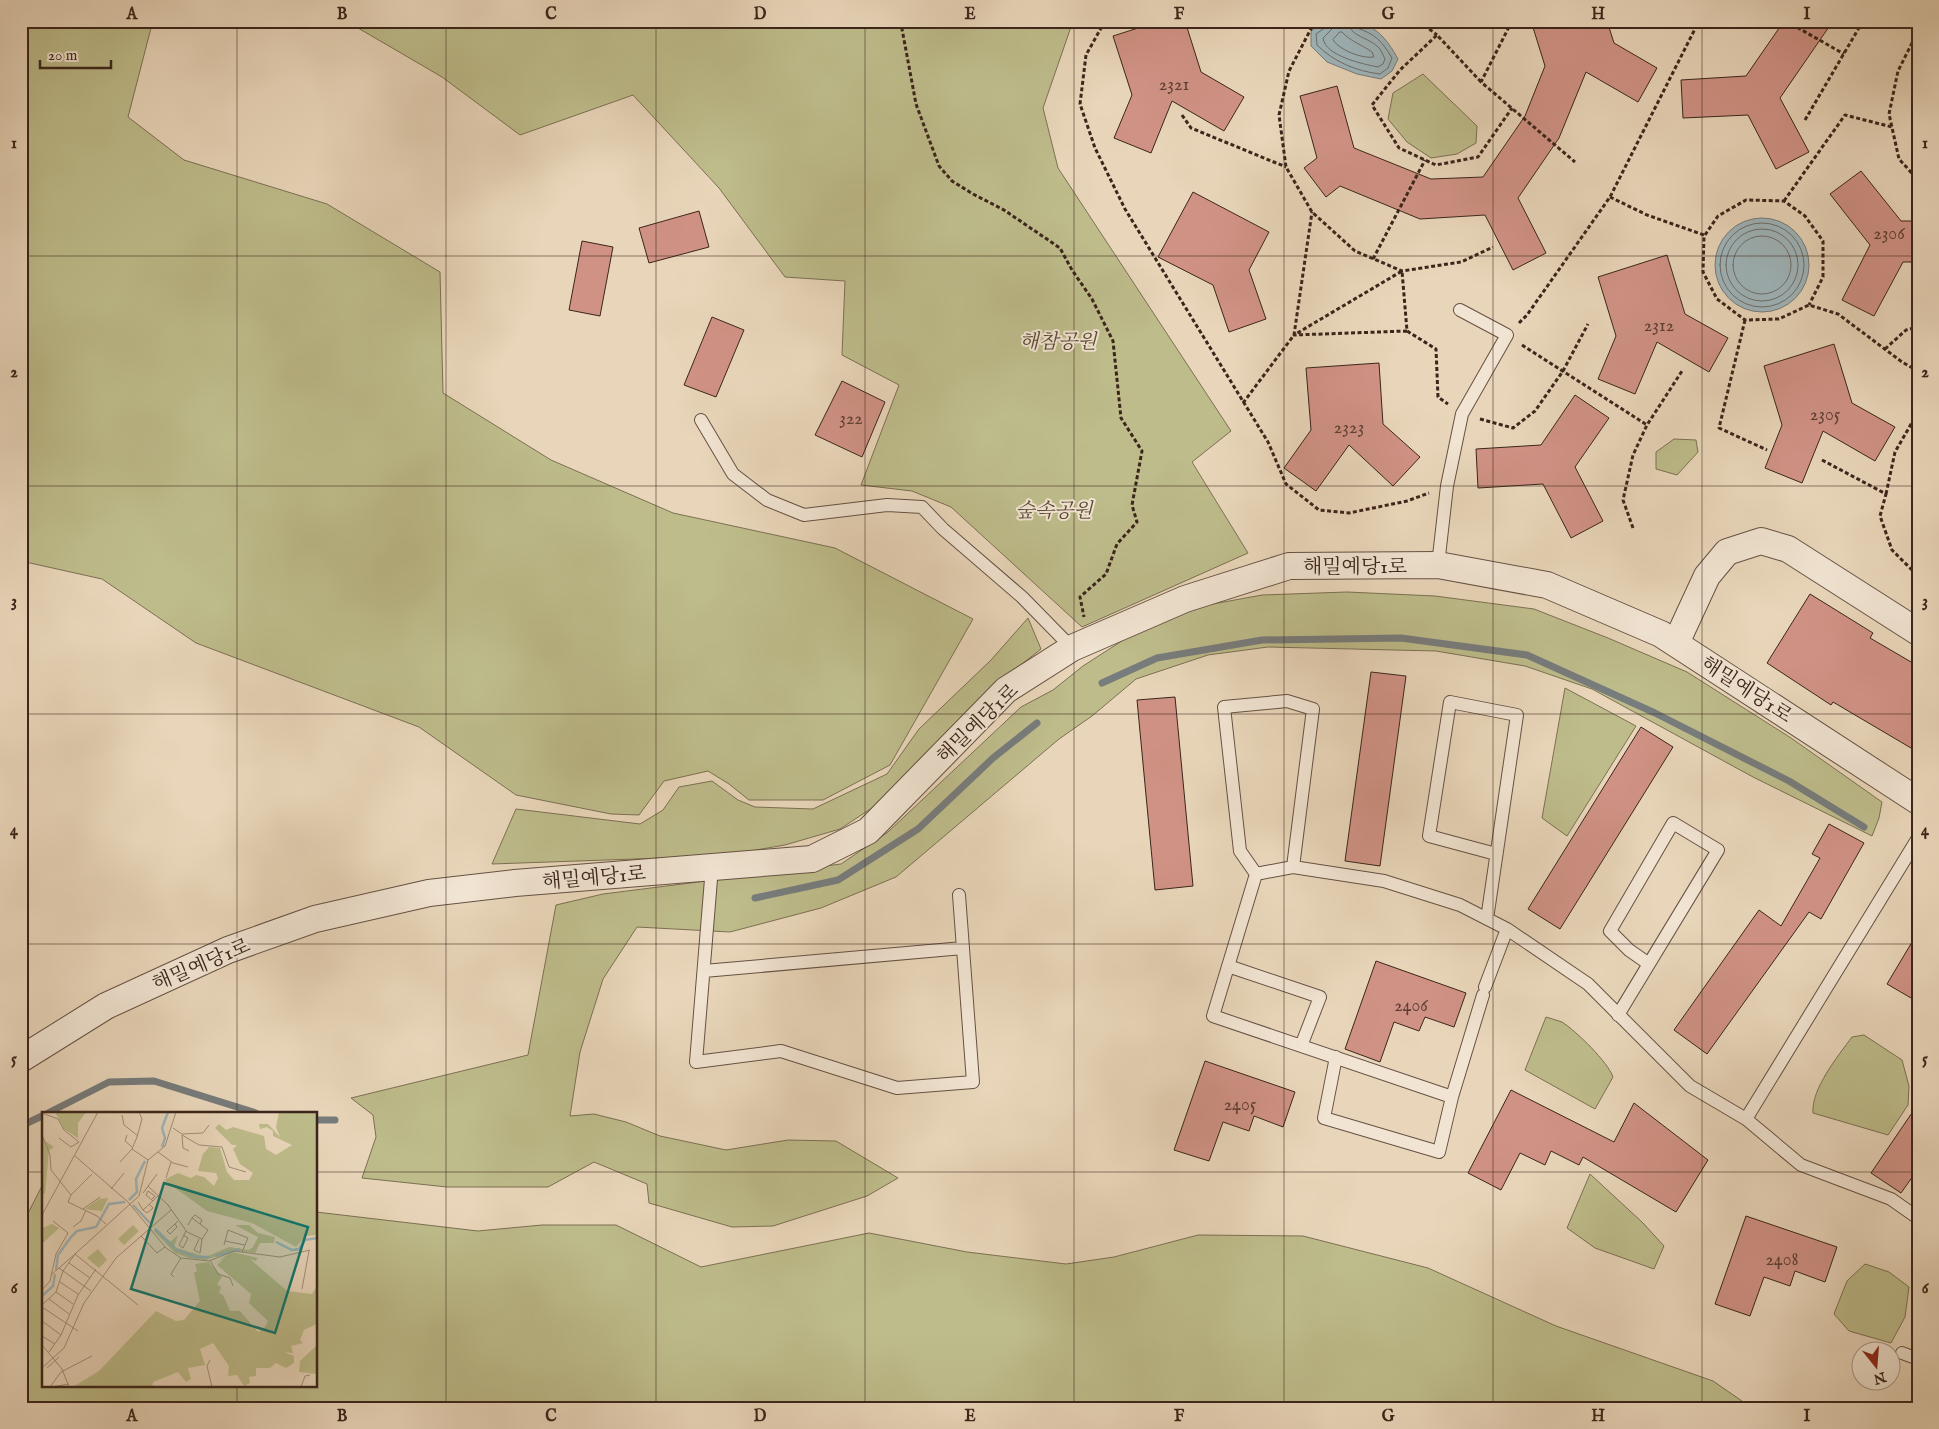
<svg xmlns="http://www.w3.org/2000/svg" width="1939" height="1429" viewBox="0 0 1939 1429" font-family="'IM FELL English','Noto Serif KR',serif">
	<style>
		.green { fill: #bebc8b; stroke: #7c7053 }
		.water { fill: #9fb6bc; stroke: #777c7c }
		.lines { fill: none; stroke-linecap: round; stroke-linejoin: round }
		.shore { stroke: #6d6e6c; stroke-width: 1 }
		.stream { stroke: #777c7c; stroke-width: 7 }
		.building { fill: #d09285; stroke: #3b251b }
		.service-casing { stroke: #665143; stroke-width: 14 }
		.minor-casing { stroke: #665143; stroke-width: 28 }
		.path { stroke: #3b251b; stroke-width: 3; stroke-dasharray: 4 2.5; stroke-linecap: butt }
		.service { stroke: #f1e4d2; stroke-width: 12 }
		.minor { stroke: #f1e4d2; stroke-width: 26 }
		.grid { fill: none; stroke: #3b251b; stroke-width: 1; stroke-opacity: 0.55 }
		.labels { text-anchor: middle; stroke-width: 4; stroke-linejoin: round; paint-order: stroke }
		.number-label { font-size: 18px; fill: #604036 }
		.park-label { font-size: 20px; font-style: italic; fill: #5c4b37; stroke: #f1e4d2 }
		.street-label { font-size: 20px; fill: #3b251b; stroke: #f1e4d2 }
		.inset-river { fill: none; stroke: #9fb6bc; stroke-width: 2.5 }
		.inset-road { fill: none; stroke: #a38f7a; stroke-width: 1 }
		.view { fill: #0f766e; fill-opacity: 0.15; stroke: #0f766e; stroke-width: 2.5 }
		.inset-edge { fill: none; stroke: #3b251b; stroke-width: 2.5 }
		.neatline { fill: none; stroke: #3b251b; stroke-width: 2 }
		.grid-label { font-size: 16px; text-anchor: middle; font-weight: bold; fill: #3b251b }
	</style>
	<rect width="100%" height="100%" fill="#e9d6ba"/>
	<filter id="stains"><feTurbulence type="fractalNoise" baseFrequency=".004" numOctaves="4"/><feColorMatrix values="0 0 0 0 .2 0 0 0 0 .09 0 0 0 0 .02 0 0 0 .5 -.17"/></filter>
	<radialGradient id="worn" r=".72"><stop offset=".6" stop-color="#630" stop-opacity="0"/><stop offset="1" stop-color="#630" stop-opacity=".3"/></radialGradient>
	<path class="green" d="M 21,21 L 157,21 L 151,28 L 128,117 L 184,160 L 327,204 L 440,272 L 443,393 L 551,460 L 673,513 L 835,548 L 973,619 L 890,765 L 823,800 L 749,800 L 729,784 L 708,771 L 664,781 L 639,815 L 611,814 L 516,795 L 419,727 L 196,643 L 102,579 L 21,561 Z
		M 346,21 L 1073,21 L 1043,108 L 1058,168 L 1231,431 L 1192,462 L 1248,553 L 1082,627 L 951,507 L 912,491 L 861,485 L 899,385 L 842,355 L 845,281 L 785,277 L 719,188 L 633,95 L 520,135 L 442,77 Z
		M 1423,74 L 1477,126 L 1476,143 L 1457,154 L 1431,158 L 1407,142 L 1388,119 L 1393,93 Z
		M 1674,439 L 1696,440 L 1698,452 L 1677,475 L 1656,469 L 1656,452 Z
		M 1347,592 L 1435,596 L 1534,609 L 1608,638 L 1687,672 L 1791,738 L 1882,802 L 1879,818 L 1872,836 L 1753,777 L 1592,689 L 1525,666 L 1436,651 L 1268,647 L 1208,655 L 1136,679 L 1092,716 L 1059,739 L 896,877 L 821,908 L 730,932 L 637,927 L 603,979 L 580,1052 L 570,1116 L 594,1114 L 626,1122 L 660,1136 L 726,1150 L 788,1140 L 836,1141 L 898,1178 L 867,1196 L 773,1226 L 732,1227 L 649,1203 L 647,1184 L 594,1162 L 548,1187 L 447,1187 L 362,1178 L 376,1137 L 373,1115 L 351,1098 L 528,1055 L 556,905 L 603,894 L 841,864 L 888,832 L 1021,707 L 1053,690 L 1083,666 L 1131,635 L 1191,608 L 1262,595 Z
		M 1028,618 L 1041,649 L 985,693 L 878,804 L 840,829 L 785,845 L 721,856 L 492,864 L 516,809 L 640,824 L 663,810 L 679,787 L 712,781 L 738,800 L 755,807 L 813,809 L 887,774 L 919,729 L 991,660 Z
		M 1565,688 L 1636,726 L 1567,836 L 1542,818 Z
		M 1546,1017 C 1551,1019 1557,1020 1562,1022 C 1576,1031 1608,1062 1613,1077 L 1595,1109 L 1525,1070 Z
		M 1864,1035 L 1902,1060 L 1909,1086 L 1908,1105 L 1888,1135 L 1813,1113 C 1811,1089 1838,1056 1852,1037 Z
		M 1590,1174 L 1643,1223 L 1664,1246 L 1654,1269 L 1595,1248 L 1567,1228 Z
		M 44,1182 L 44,1385 L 316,1385 L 316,1212 L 478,1231 L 542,1225 L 616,1225 L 701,1267 L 869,1233 L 967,1252 L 1066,1264 L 1114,1257 L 1198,1235 L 1303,1236 L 1428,1268 L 1556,1326 L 1713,1381 L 1752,1408 L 21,1408 L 21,1227 Z
		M 1865,1264 L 1889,1272 L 1909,1287 L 1905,1317 L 1891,1343 L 1849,1331 L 1834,1314 L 1847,1281 Z"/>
	<path class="water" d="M 1326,21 C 1365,21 1379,24 1398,59 L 1392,71 L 1381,79 L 1357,74 L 1327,62 L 1311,46 L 1311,31 Z
		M1715 265a47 47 0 1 1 94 0a47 47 0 1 1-94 0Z"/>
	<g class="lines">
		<path class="shore" d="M 1328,21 L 1326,27 L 1316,34 L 1317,45 C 1334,62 1356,71 1380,74 L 1388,68 L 1392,58 C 1382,41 1375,34 1357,28 L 1354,21
			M 1334,21 L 1332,29 L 1323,38 C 1325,56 1363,64 1378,67 L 1383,64 L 1385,59 C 1383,55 1381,50 1379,48 C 1369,37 1349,37 1348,21
			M 1340,32 L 1342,32 C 1350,41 1362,45 1372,52 L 1374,57 C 1362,59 1339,50 1333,40 Z
			M1720 265a42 42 0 1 1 84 0a42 42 0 1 1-84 0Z
			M1726 265a36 36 0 1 1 72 0a36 36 0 1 1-72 0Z
			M1733 265a29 29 0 1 1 58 0a29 29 0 1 1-58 0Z"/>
		<path class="stream" d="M 1102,683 L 1157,658 L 1262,640 L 1401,638 L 1527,655 L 1655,713 L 1789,781 L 1864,827
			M 755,898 L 838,880 L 918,829 L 993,758 L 1037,723
			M 48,1113 L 109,1082 L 154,1081 L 256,1113
			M 316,1120 L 335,1120
			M 21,1126 L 44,1115"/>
	</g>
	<path class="building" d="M 1160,21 L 1185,21 L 1201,72 L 1244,97 L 1224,131 L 1172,101 L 1151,153 L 1114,138 L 1132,95 L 1113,36 Z
		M 1531,21 L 1607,21 L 1614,43 L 1657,68 L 1638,102 L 1586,72 L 1559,138 L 1518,198 L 1546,253 L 1513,270 L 1485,215 L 1420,219 L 1340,186 L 1326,197 L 1304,168 L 1317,158 L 1300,96 L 1337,86 L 1354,148 L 1431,179 L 1483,177 L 1525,116 L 1545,66 Z
		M 1784,21 L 1833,21 L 1780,98 L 1809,152 L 1776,169 L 1748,115 L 1683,118 L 1681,80 L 1746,76 Z
		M 1861,171 L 1901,221 L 1918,221 L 1918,262 L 1903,262 L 1874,316 L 1842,300 L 1870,245 L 1830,194 Z
		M 1193,192 L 1269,232 L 1249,270 L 1266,319 L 1229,332 L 1213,285 L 1158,257 Z
		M 699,211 L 709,247 L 649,263 L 639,228 Z
		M 582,241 L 613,247 L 600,316 L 569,310 Z
		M 1667,255 L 1685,314 L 1728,338 L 1709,372 L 1657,342 L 1635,394 L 1598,379 L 1616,336 L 1598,277 Z
		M 712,317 L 744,330 L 716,397 L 684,385 Z
		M 1834,344 L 1852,403 L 1895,427 L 1875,461 L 1823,431 L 1802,483 L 1765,468 L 1782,425 L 1764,366 Z
		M 1379,363 L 1383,424 L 1420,457 L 1393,486 L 1349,445 L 1316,491 L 1284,468 L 1311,430 L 1306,368 Z
		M 842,381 L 885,402 L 862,457 L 815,435 Z
		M 1575,395 L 1609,418 L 1575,467 L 1603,521 L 1571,538 L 1543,484 L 1478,488 L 1476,449 L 1541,445 Z
		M 1810,594 L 1873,633 L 1870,638 L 1918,666 L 1918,737 L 1911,748 L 1833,702 L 1831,705 L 1767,663 Z
		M 1371,672 L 1406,676 L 1380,866 L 1345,861 Z
		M 1175,697 L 1193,886 L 1155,890 L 1137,700 Z
		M 1641,727 L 1673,747 L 1560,929 L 1528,909 Z
		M 1829,824 L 1864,843 L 1821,919 L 1809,912 L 1707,1054 L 1674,1030 L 1759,910 L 1781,926 L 1820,858 L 1812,854 Z
		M 1918,932 L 1918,1002 L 1887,984 Z
		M 1376,961 L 1466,993 L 1454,1027 L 1425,1017 L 1419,1031 L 1394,1022 L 1380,1062 L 1345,1049 Z
		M 1205,1061 L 1295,1092 L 1283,1127 L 1254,1116 L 1249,1131 L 1223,1122 L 1209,1161 L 1174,1150 Z
		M 1511,1090 L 1614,1142 L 1634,1103 L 1708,1160 L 1676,1212 L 1583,1157 L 1579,1165 L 1551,1151 L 1545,1165 L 1520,1153 L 1501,1190 L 1468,1173 Z
		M 1918,1104 L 1918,1169 L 1901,1193 L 1871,1173 Z
		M 1746,1216 L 1837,1247 L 1825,1282 L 1795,1271 L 1790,1286 L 1764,1277 L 1750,1316 L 1715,1304 Z"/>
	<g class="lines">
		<g class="service-casing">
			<path id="service" d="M 701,420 L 733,474 L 767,500 L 804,515 L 887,505 L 922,507 L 943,529 L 1022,597 L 1072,648
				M 1438,565 L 1447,486 L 1462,414 L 1507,335 L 1460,310
				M 712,867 L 696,1062 L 781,1051 L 897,1088 L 973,1082 L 959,895
				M 1256,874 L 1240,851 L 1224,707 L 1287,701 L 1313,709 L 1293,867
				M 1487,919 L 1517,715 L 1450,702 L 1429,836 L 1496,854
				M 1228,966 L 1320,997 L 1301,1046
				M 704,971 L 963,948
				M 1485,987 L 1507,929
				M 1483,995 L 1452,1097 L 1213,1016 L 1256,874 L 1293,867 L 1384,881 L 1460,905 L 1507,929 L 1588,984 L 1690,1086 L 1746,1119 L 1801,1165 L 1891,1199 L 1918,1218
				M 1618,1015 L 1718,850 L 1673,823 L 1610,931 L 1629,950 L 1649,964
				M 1336,1057 L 1324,1118 L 1439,1152 L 1452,1097
				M 1746,1119 L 1918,838
				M 1902,1353 L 1918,1359"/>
		</g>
		<g class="minor-casing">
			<path id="minor" d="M 1676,643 L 1707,576 L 1727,552 L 1761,541 L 1788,549 L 1918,632
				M 21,1059 L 106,1006 L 228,950 L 315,919 L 429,893 L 515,883 L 812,859 L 868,831 L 1006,690 L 1072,648 L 1185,599 L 1289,566 L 1438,565 L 1547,585 L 1661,634 L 1918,801"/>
		</g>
		<path class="path" d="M 903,21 L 902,29 L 916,104 L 939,166 L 952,181 L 973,194 L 1004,210 L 1060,248 L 1072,270 L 1092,299 L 1113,341 L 1121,418 L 1142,451 L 1132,505 L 1137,522 L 1117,544 L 1106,574 L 1080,597 L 1084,617
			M 1105,21 L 1086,55 L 1080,104 L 1095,148 L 1125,209 L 1268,442 L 1286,484 L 1319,510 L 1349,513 L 1407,501 L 1429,493
			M 1315,21 L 1289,71 L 1279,115 L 1286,167 L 1312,212 L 1355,251 L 1402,271 L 1461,262 L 1493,247
			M 1419,21 L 1437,35
			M 1512,21 L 1481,82 L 1575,162
			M 1786,21 L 1844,54
			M 1918,31 L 1898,71 L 1889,114 L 1899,159 L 1918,180
			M 1481,82 L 1437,35 L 1400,70 L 1372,105 L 1399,148 L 1436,165 L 1478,157 L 1512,108
			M 1182,115 L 1191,128 L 1286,167
			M 1805,120 L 1863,21
			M 1610,197 L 1647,215 L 1704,235 L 1703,272 L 1717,299 L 1745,320 L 1779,319 L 1809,305 L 1838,314 L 1902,362 L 1918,371
			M 1784,201 L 1845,115 L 1892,127
			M 1705,235 L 1718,216 L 1746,200 L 1784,201 L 1805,216 L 1823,241 L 1823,277 L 1809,305
			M 1373,259 L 1425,160
			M 1745,320 L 1719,428 L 1767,450
			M 1519,323 L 1527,315 L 1610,197 L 1699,21
			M 1407,331 L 1294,335 L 1402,271 L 1407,331 L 1436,349 L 1438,397 L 1448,404
			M 1522,345 L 1647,425
			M 1885,349 L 1906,330 L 1918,327
			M 1243,403 L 1294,335 L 1312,212
			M 1480,419 L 1513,428 L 1535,411 L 1563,371 L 1588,324
			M 1822,460 L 1886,494 L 1880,516 L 1892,550 L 1918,576
			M 1886,494 L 1895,452 L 1918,412
			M 1633,528 L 1623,500 L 1633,455 L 1647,425 L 1682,371"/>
		<use href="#service" class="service"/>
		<use href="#minor" class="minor"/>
	</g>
	<path class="grid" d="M 237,21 L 237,1113M 446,21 L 446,1408M 656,21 L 656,1408M 865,21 L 865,1408M 1074,21 L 1074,1408M 1284,21 L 1284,1408M 1493,21 L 1493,1408M 1702,21 L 1702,1408M 21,256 L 1918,256M 21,486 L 1918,486M 21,714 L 1918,714M 21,944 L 1918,944M 21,1172 L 44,1172M 316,1172 L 1918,1172M 237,1385 L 237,1408"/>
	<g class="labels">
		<g class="number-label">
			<text x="1174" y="90">2321</text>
			<text x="1889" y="239">2306</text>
			<text x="1659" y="331">2312</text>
			<text x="1825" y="420">2305</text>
			<text x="851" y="424">322</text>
			<text x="1349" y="433">2323</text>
			<text x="1411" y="1011">2406</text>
			<text x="1240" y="1110">2405</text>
			<text x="1782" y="1265">2408</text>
		</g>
		<g class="park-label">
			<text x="1058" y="348">해참공원</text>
			<text x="1054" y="517">숲속공원</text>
		</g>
		<g class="street-label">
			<text x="1355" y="573">해밀예당1로</text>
			<text transform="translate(1747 689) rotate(33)" y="7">해밀예당1로</text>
			<text transform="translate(977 723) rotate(-44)" y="7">해밀예당1로</text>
			<text transform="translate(594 877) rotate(-5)" y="7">해밀예당1로</text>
			<text transform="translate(201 964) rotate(-23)" y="7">해밀예당1로</text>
		</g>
	</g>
	<g transform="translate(42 1112)">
		<rect width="275" height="275" fill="#e9d6ba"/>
		<path d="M 13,0 L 44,0 L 36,11 L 36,26 L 22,17 ZM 237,0 L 275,0 L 275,123 L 264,124 L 254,135 L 210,111 L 165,99 L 122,68 L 136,61 L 149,66 L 154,63 L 162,65 L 172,74 L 176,66 L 174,61 L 156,59 L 161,42 L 167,35 L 178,36 L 185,60 L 192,68 L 207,68 L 211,61 L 198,52 L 191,37 L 195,33 L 190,33 L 173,16 L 177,12 L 184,18 L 191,15 L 222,24 L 224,37 L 234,43 L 250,33 L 231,24 L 231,19 L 225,15 L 218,17 L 217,12 L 226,12 L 238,25 L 234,15 ZM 0,27 L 12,35 L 7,39 L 3,82 L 0,81 ZM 66,86 L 60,99 L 43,97 L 57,87 ZM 10,112 L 17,116 L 0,132 L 0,116 ZM 91,113 L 97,119 L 82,133 L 76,127 ZM 193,113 L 207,113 L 216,121 L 233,125 L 232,131 L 218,131 L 213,141 L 190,138 L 164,148 L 147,146 L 133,141 L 112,119 L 113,116 L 132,134 L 128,130 L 136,123 L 132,135 L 164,145 L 187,135 L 207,138 L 211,135 L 216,125 ZM 56,137 L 65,148 L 57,156 L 45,146 ZM 190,140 L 216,146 L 213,149 L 208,147 L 245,179 L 270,182 L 275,174 L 275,212 L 262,218 L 258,228 L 261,231 L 249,234 L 251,241 L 242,240 L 252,244 L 252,251 L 244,256 L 234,251 L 228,256 L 214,256 L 214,264 L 207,265 L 208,271 L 202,274 L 195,263 L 186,264 L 187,254 L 171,231 L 158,237 L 163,253 L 146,256 L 149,267 L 144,270 L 136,260 L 111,270 L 110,275 L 31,275 L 57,259 L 114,199 L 134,209 L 142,208 L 158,189 L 152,161 L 155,159 L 153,152 L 167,150 L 180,165 L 175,172 L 179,175 L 177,181 L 181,183 L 188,199 L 198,199 L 216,220 L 223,215 L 226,209 L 207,191 L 209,182 L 175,153 L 182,146 L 171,152 ZM 275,233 L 275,262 L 257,260 L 258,249 Z" fill="#bebc8b"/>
		<path class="inset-river" d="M 120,35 L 123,26 L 120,16 L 126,0M 87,88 L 95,80 L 94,67 L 103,49M 91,93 L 108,111M 113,117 L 135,138 L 154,145 L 167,145M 234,130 L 250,138 L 257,137 L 263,128 L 275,126M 173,144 L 198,137M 14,158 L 16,143 L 29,125 L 35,119 L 54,115 L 67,92 L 83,90M 0,184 L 11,174 L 13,162"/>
		<path class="inset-road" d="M 0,1 L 16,7 L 22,18 L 37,30M 80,3 L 82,13 L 96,24M 131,16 L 140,22 L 161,21 L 167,13M 85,23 L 83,29 L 90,35M 140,23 L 157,33 L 180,35 L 187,55 L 204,60M 140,23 L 141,36 L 147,39M 1,25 L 8,43 L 9,58 L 29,83 L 26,90 L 55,104 L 64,112M 17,26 L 29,35 L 37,30M 90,37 L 106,48M 116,40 L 131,51 L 146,55M 33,44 L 86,90 L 124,136 L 139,146 L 167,149 L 192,139 L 238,145 L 268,138M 78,50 L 90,37 L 95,25 L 100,7 L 97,0M 124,66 L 129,50M 106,74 L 126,93 L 145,120 L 160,127 L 166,118 L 150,106 L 146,113M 69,77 L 82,61M 101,81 L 115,62M 29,83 L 50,62M 110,87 L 113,84 L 106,79 L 104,83 L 111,89M 96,90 L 101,98 L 116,84M 41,97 L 58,85M 101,98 L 105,101 L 111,96 L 107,92M 0,103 L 56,0M 150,106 L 153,103 L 160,108 L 158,112M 133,112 L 135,115 L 128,122 L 125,119 L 133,112 L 136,109M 31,115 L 39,109 L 44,98M 141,123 L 146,126 L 141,136 L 137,133 L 144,119M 99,124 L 115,141 L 123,135M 157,127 L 152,138 L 158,141 L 160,127M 183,129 L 203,133M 182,133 L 186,118 L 206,126 L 200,140M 168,148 L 176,162 L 188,166 L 191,174M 27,151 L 48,166M 17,156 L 49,179M 9,163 L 33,142 L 96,193M 132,165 L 129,162 L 139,146M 18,170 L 36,182M 260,177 L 267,139M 0,178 L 8,169 L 14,142 L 26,121 L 11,109M 14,180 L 31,192M 7,187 L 27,202M 0,193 L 14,180 L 21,159 L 33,142 L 97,84 L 106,48 L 123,34 L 134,0M 0,195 L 36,219M 0,209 L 19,223M 0,224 L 13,232M 0,233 L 20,257 L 27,275M 7,240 L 19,223 L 36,183 L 54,157M 168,248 L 165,254 L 170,275M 0,256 L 22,236 L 42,191 L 74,146 L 129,98M 5,256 L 17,245M 8,275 L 19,260 L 50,244M 10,275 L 27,272M 210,275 L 238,275M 259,275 L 263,264 L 268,263"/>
		<path class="view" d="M 122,71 L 266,115 L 233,221 L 89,177 Z"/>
		<rect width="275" height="275" class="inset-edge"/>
	</g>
	<rect width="1939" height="1429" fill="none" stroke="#e9d6ba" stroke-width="55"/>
	<g transform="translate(1876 1366) rotate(163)"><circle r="24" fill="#f1e4d2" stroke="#a89889"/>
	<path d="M0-4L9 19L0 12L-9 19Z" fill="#8f2418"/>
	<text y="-8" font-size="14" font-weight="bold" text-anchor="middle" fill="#3b251b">N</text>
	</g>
	<path d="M40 60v8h71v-8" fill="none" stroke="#3b251b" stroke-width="2.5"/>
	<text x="48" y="60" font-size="15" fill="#3b251b" stroke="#f1e4d2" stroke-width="4" paint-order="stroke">20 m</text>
	<rect x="28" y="28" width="1884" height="1374" class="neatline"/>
	<g class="grid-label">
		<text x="132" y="19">A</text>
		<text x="342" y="19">B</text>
		<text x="551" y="19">C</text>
		<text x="760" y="19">D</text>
		<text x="970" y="19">E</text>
		<text x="1179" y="19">F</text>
		<text x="1388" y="19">G</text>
		<text x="1598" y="19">H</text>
		<text x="1807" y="19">I</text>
		<text x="14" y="148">1</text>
		<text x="1925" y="148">1</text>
		<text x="14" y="377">2</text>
		<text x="1925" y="377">2</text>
		<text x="14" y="606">3</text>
		<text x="1925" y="606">3</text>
		<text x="14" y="835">4</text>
		<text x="1925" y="835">4</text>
		<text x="14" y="1064">5</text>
		<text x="1925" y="1064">5</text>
		<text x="14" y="1293">6</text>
		<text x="1925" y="1293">6</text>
		<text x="132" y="1421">A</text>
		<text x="342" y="1421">B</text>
		<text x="551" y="1421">C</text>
		<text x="760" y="1421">D</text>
		<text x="970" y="1421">E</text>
		<text x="1179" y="1421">F</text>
		<text x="1388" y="1421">G</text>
		<text x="1598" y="1421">H</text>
		<text x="1807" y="1421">I</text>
	</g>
	<rect width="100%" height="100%" filter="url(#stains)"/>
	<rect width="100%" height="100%" fill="url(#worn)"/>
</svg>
